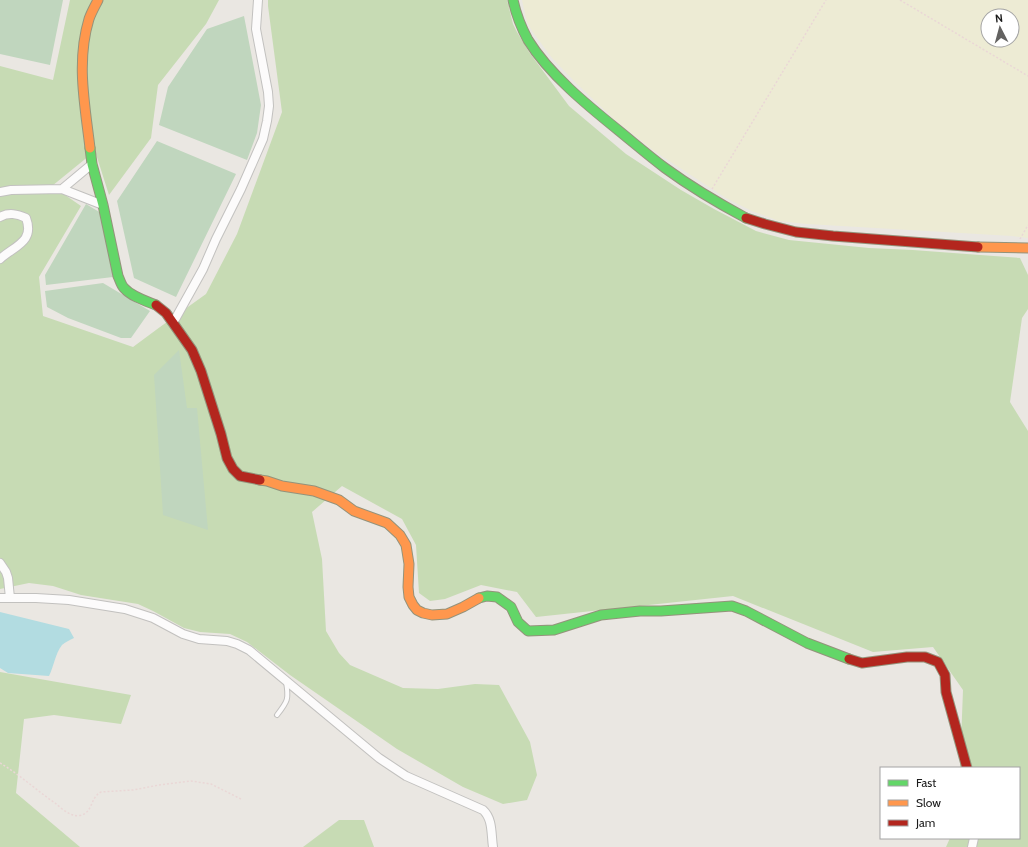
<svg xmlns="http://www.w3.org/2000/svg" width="1028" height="847" viewBox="0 0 1028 847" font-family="Cabin,sans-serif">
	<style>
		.farmland { fill: #edebd4; fill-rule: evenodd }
		.forest { fill: #c7dbb4 }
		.cemetery { fill: #c0d6be }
		.water { fill: #b2dce1 }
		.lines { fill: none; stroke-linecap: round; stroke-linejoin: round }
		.lane-casing { stroke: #c2c1bf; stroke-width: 6 }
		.street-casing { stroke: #c2c1bf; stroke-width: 10 }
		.fast-casing { stroke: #94937b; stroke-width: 11 }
		.slow-casing { stroke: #94937b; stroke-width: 11 }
		.jam-casing { stroke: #94937b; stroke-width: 11 }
		.path { stroke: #ead7d6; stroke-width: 1.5; stroke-dasharray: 2 2; stroke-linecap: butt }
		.lane { stroke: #fcfbfb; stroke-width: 4 }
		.street { stroke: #fcfbfb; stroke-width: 8 }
		.fast { stroke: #63d668; stroke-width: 9 }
		.slow { stroke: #ff974d; stroke-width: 9 }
		.jam { stroke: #b3261e; stroke-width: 9 }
	</style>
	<rect width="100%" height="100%" fill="#eae7e2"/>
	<path class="farmland" d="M 522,0 L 1028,0 L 1028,238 L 1012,236 L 807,224 L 779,221 L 752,211 L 726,198 L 654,151 L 614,119 L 575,82 L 552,58 L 532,31 L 527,22 ZM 988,16 L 1012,16 L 1012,40 L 988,40 Z"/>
	<path class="forest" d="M 70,0 L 219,0 L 206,24 L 158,85 L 151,138 L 109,195 L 95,151 L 52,186 L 81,206 L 39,277 L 43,316 L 133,347 L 160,327 L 206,294 L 237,234 L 282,112 L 268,6 L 268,0 L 507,0 L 513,24 L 517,32 L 529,52 L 569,106 L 626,154 L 681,190 L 714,209 L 756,231 L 789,240 L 869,248 L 913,250 L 1020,258 L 1028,275 L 1028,309 L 1022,318 L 1010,402 L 1028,431 L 1028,847 L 946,847 L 950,838 L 1019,838 L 1019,768 L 960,768 L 963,690 L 933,647 L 873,652 L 733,596 L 536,617 L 517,592 L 481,585 L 445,599 L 430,601 L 419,593 L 416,545 L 402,519 L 342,486 L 312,512 L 322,559 L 326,631 L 339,653 L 350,665 L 403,688 L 438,689 L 475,684 L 499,685 L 530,742 L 537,775 L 527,800 L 503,804 L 463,787 L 397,749 L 290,675 L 247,642 L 230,634 L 200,632 L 184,628 L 153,611 L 138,604 L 81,595 L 53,586 L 29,583 L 0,589 L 0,66 L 53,80 Z
		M 0,672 L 131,695 L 121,724 L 54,715 L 24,719 L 16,793 L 80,847 L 0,847 Z
		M 339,820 L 364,820 L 374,847 L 303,847 Z"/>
	<path class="cemetery" d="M 0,0 L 63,0 L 50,65 L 0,54 Z
		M 244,16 L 261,105 L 257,133 L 247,160 L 159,125 L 168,87 L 207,29 Z
		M 157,141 L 236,174 L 176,297 L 134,278 L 117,201 Z
		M 86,204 L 101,213 L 113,277 L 46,285 L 45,275 Z
		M 103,283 L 150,311 L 131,338 L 121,338 L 68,318 L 47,307 L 45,291 Z
		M 179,350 L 187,408 L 197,408 L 208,530 L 163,515 L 154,375 Z"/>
	<path class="water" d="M 0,612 L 69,629 L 74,638 C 70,640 65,642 62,645 C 55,654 54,666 49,676 L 8,673 L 0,668 Z"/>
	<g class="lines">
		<g class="lane-casing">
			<path id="lane" d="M 277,715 C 288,701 289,699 286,682"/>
		</g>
		<g class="street-casing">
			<path id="street" d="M 62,189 L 92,164
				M 0,192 L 11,190 L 62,189 L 103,205
				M 0,217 C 9,212 17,214 26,218 C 35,242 14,246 0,259
				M 173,323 L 203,269 L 216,239 L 241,189 L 263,139 L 267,121 L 269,106 L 268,92 L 256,29 L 258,0
				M 0,563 L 6,572 L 8,578 L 10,598
				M 0,598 L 36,598 L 69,600 L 125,609 L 153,618 L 183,634 L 199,639 L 227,641 L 237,644 L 249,650 L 379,758 L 406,776 L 483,810 C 493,819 491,834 493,847
				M 972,847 L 974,838"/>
		</g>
		<g class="fast-casing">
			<path id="fast" d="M 513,0 C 516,14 521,27 528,40 C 549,74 587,105 618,130 C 634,143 649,156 665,168 C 691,187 718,203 746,218
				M 90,148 L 92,164 L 103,205 L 118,276 C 120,280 121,285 124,288 C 132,297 146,301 156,305
				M 479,598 L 487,596 L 497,597 L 511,607 L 518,622 L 528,631 L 554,630 L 601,615 L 640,611 L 661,611 L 732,606 L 746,611 L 807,643 L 849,659"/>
		</g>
		<g class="slow-casing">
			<path id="slow" d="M 90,148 C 85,105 76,62 89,19 C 91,13 95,6 98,0
				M 978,247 L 1028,248
				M 260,480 L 267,481 L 282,486 L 314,491 L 339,500 L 354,511 L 387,523 L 400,535 L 406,545 L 409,564 L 408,587 L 409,597 L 413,605 L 417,610 L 423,613 L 432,615 L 447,614 L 463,607 L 479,598"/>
		</g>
		<g class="jam-casing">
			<path id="jam" d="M 746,218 L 765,224 L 796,232 L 833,236 L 978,247
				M 156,305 L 166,313 L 192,350 L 201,371 L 221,434 L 227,458 L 233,469 L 240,476 L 260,480
				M 849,659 L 862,663 L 907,657 L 925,657 L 938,662 L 945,675 L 946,692 L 967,768"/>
		</g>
		<path class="path" d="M 900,0 L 1028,76
			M 712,189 L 826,0
			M 1020,239 L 1028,225
			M 0,763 C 19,774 36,790 55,803 C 60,807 66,813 73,815 C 76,816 81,816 84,814 C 93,809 91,797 101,792 L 133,790 L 159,785 L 191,781 L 211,784 L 241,799"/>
		<use href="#lane" class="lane"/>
		<use href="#street" class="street"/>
		<use href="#fast" class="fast"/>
		<use href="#slow" class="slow"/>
		<use href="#jam" class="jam"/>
	</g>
	<rect x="880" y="767" width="140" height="72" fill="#ffffff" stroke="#a4a4a4"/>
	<rect x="888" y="780" width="20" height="6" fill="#63d668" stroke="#a4a4a4"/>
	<text x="916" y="787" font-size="12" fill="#1b1b1b">Fast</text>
	<rect x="888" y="800" width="20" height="6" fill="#ff974d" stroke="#a4a4a4"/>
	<text x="916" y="807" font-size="12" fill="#1b1b1b">Slow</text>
	<rect x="888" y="820" width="20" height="6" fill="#b3261e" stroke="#a4a4a4"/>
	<text x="916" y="827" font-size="12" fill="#1b1b1b">Jam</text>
	<g transform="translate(1000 28) rotate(354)"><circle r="19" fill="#ffffff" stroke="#a4a4a4"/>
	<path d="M0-3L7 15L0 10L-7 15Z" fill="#636261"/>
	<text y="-6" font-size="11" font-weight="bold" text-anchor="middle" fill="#1b1b1b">N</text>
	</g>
</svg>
